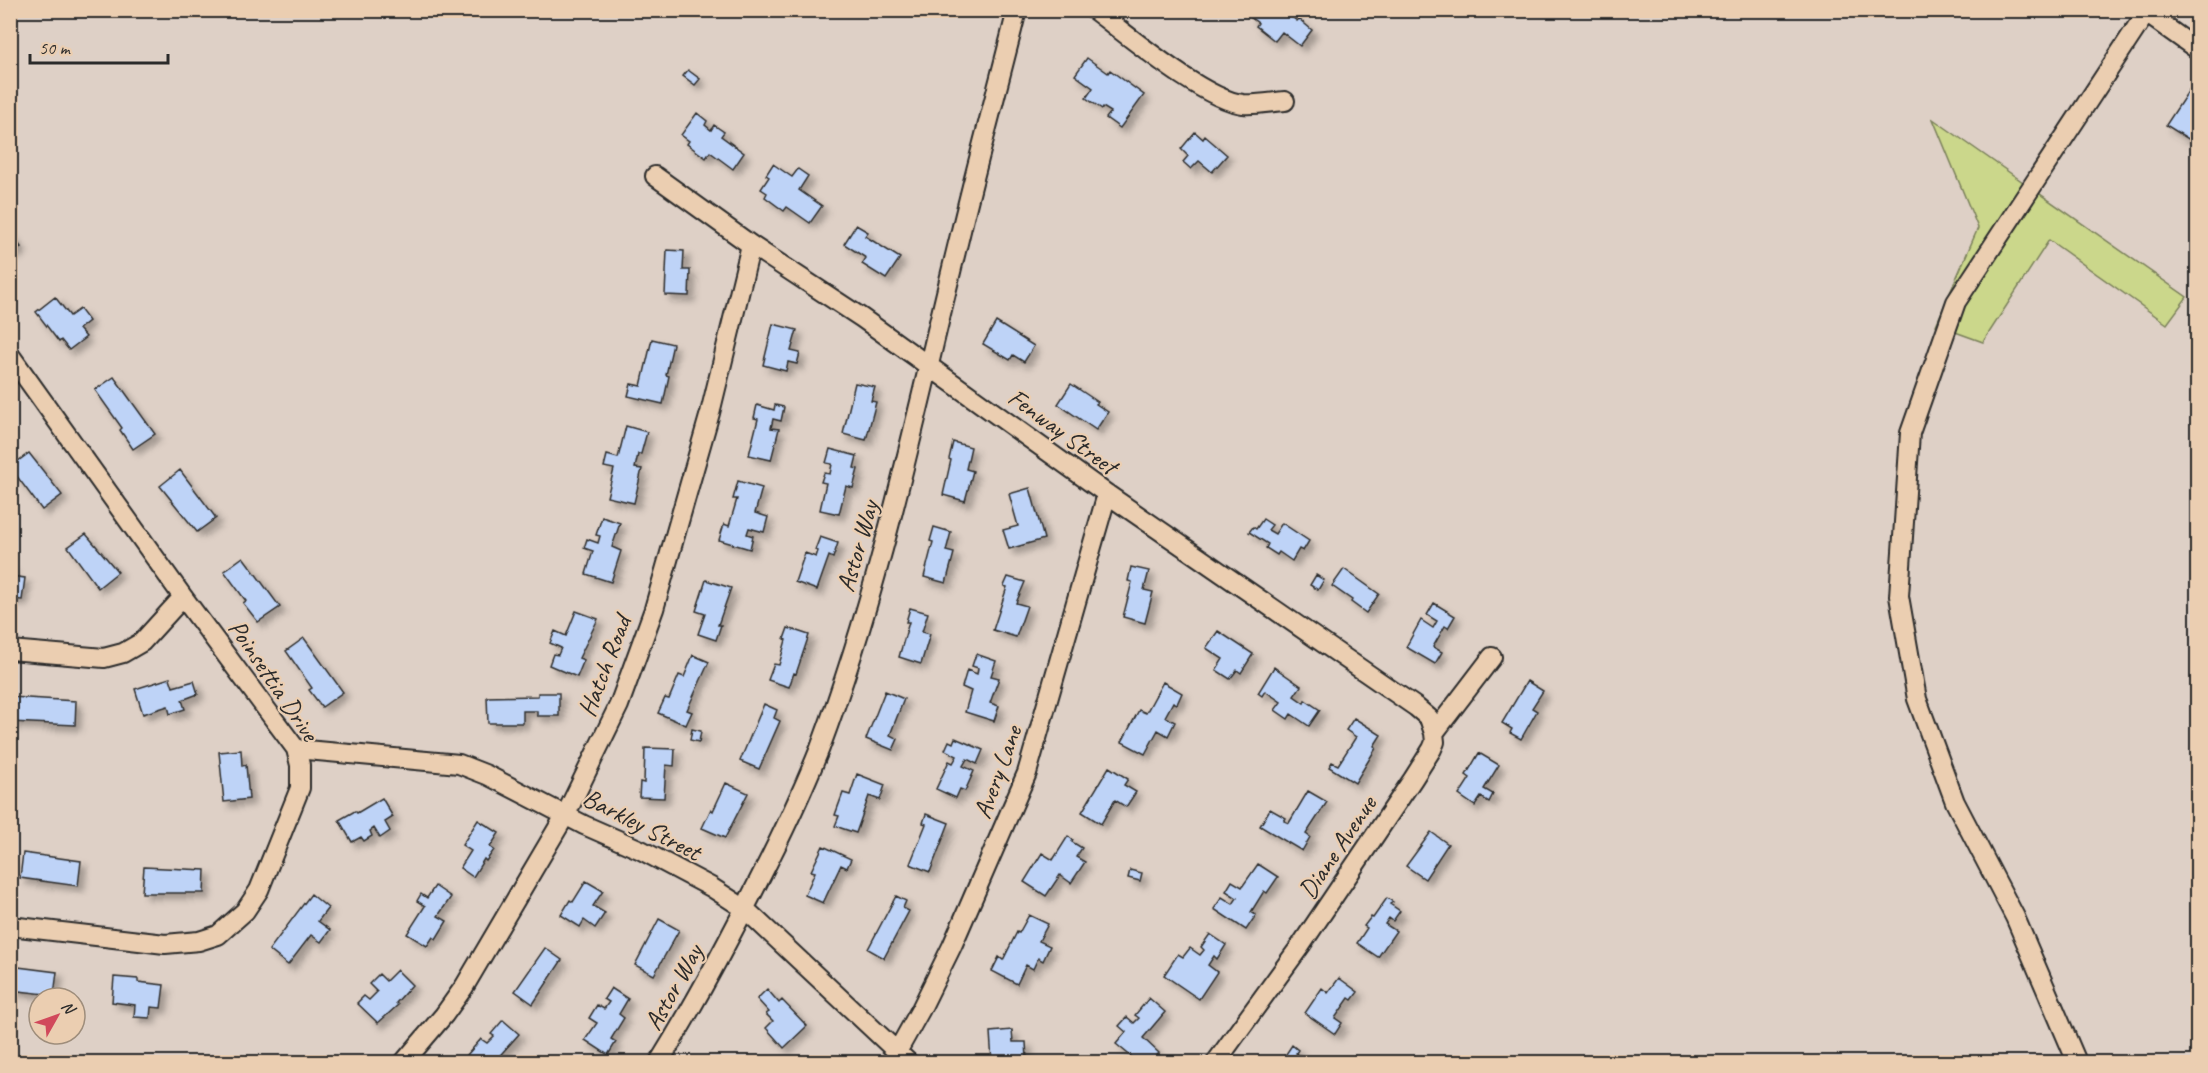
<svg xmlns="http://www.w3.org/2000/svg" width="2208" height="1073" viewBox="0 0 2208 1073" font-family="Caveat,sans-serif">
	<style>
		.green { fill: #cbd78b; stroke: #7b815b; stroke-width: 1.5 }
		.building { fill: #bed3f7; stroke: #2b2b2b; stroke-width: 1.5; filter: url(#shadow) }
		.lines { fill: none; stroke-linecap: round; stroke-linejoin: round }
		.minor-casing { stroke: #2b2b2b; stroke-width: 22 }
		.minor { stroke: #ebceb1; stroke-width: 18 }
		.labels { text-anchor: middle; stroke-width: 4.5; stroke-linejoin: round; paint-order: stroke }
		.street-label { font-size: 26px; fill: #2b2b2b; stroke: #ebceb1 }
	</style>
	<defs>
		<filter id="shadow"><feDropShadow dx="5.5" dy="5.5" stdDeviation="3" flood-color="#0004"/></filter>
	</defs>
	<rect width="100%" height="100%" fill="#ded0c6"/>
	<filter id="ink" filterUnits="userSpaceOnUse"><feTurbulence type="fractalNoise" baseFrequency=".0167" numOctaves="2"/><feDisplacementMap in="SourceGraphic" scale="12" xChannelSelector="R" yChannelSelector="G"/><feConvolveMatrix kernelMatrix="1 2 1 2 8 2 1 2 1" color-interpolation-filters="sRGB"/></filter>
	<g filter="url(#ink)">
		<path class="green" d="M 1933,119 L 2187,297 L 2167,324 L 2049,240 L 1983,342 L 1936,325 L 1978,228 Z"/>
		<path class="building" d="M 1255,10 L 1283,10 L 1297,21 L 1299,19 L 1312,30 L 1300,46 L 1282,32 L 1275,41 L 1256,26 L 1258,23 L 1250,17 Z
			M 1087,58 L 1108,73 L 1110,70 L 1144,95 L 1120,128 L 1106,118 L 1111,112 L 1103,107 L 1102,109 L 1086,98 L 1093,88 L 1075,75 Z
			M 688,70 L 700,79 L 695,85 L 683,76 Z
			M 2191,87 L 2198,91 L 2198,145 L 2166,125 Z
			M 697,113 L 707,121 L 705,125 L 711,130 L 714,125 L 724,132 L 721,136 L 744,153 L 733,169 L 710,152 L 706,158 L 687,144 L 689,141 L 681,135 Z
			M 1195,132 L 1203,139 L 1205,136 L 1227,155 L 1212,172 L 1199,161 L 1191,169 L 1183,162 L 1188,156 L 1181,149 Z
			M 773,164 L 792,177 L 798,169 L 808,176 L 799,190 L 822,206 L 810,223 L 787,207 L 784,211 L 765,197 L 767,193 L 761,189 L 769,177 L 766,175 Z
			M 856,225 L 868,232 L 865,236 L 900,258 L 886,279 L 862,264 L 866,258 L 844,244 Z
			M 10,233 L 21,247 L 10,255 Z
			M 667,250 L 684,251 L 683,270 L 690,270 L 689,296 L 665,295 Z
			M 55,297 L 70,316 L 80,309 L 89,321 L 79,329 L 86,337 L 69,350 L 61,340 L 59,342 L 36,312 Z
			M 996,322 L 1034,346 L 1024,362 L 1013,355 L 1010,360 L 983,344 Z
			M 773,324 L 797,330 L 791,351 L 800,353 L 797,364 L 788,362 L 786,371 L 763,365 Z
			M 652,339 L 673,344 L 666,375 L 669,376 L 663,404 L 628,396 L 631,384 L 641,386 Z
			M 114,377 L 155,434 L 133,449 L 120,430 L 122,428 L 95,390 Z
			M 855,383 L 875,387 L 871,401 L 876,402 L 866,440 L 843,434 Z
			M 1071,384 L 1098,402 L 1096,404 L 1108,412 L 1096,430 L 1058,404 Z
			M 757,405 L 774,410 L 775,405 L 784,407 L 781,421 L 773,419 L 771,428 L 779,429 L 771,460 L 749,455 L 758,419 L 754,418 Z
			M 626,426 L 647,432 L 641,454 L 638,454 L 635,468 L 642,469 L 634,503 L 607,497 L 614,469 L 604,467 L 607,455 L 618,458 Z
			M 953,442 L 971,447 L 966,469 L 973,471 L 965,501 L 943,495 L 951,460 L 949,459 Z
			M 830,449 L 857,456 L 854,468 L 858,469 L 853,488 L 846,486 L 839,514 L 820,510 L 826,483 L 821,482 L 824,473 L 830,474 L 832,464 L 826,463 Z
			M 29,453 L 62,495 L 42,510 L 10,467 Z
			M 180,470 L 216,518 L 197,532 L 160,486 Z
			M 738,481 L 762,488 L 755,513 L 768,517 L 764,532 L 749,528 L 747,534 L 753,536 L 750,549 L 719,540 L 724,524 L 729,526 L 737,499 L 733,499 Z
			M 1030,488 L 1044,539 L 1009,549 L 1003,530 L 1018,526 L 1009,494 Z
			M 602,517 L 620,523 L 612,547 L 621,551 L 611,582 L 586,574 L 593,551 L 584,548 L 587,539 L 598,543 L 600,536 L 596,535 Z
			M 1263,519 L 1272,525 L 1268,530 L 1275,534 L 1282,523 L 1309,541 L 1303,551 L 1299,549 L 1292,561 L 1279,552 L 1277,555 L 1266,548 L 1268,544 L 1249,532 L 1253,527 L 1256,529 Z
			M 934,527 L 951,532 L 946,551 L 954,553 L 946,583 L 924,577 L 933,542 L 930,541 Z
			M 86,534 L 118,572 L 98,588 L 68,547 Z
			M 820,537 L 838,543 L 833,558 L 829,556 L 817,590 L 795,582 L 805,553 L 816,557 L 818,551 L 815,550 Z
			M 243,557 L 280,607 L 258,622 L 243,603 L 246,601 L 224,571 Z
			M 10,567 L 12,567 L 11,576 L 25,578 L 22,600 L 12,599 L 11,602 Z
			M 1131,567 L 1149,571 L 1144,590 L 1153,592 L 1145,623 L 1123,617 L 1132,582 L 1128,581 Z
			M 1344,569 L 1379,594 L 1366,613 L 1351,602 L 1352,600 L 1332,586 Z
			M 1316,575 L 1324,580 L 1318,590 L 1310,585 Z
			M 1008,577 L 1025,582 L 1016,603 L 1027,606 L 1016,637 L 993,630 L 1007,587 L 1004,586 Z
			M 706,580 L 731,588 L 718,625 L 721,625 L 716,640 L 698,634 L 705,614 L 696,611 Z
			M 1434,603 L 1455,616 L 1448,628 L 1445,626 L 1433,647 L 1442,652 L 1435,664 L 1406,647 L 1421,620 L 1433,628 L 1437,621 L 1427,615 Z
			M 910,608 L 928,613 L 922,632 L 930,634 L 921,664 L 899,657 L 909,622 L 906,622 Z
			M 576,611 L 598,619 L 579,658 L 584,660 L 577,677 L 549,665 L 553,654 L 558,655 L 561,648 L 550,643 L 555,631 L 566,636 Z
			M 788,628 L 809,635 L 796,674 L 794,673 L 789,687 L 768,680 L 774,664 L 779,665 L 786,640 L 784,639 Z
			M 1218,631 L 1253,654 L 1241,673 L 1237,670 L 1230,679 L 1216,670 L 1223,659 L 1206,648 Z
			M 304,638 L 343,692 L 322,707 L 309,690 L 312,688 L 286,651 Z
			M 976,654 L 996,661 L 991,676 L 999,678 L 990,703 L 999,706 L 994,721 L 965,712 L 971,691 L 962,687 L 967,670 L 977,674 L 978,668 L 972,666 Z
			M 693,655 L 709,662 L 687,710 L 692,712 L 686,725 L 658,713 L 665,698 L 669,699 L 679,675 L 684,677 Z
			M 1274,667 L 1301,686 L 1294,696 L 1304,703 L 1305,700 L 1320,710 L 1309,726 L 1291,714 L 1288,719 L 1275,710 L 1281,702 L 1265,691 L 1262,696 L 1258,693 Z
			M 170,678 L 173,687 L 194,681 L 198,694 L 182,700 L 185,709 L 170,714 L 168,706 L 143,714 L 135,689 Z
			M 1527,681 L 1543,691 L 1532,708 L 1537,711 L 1521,739 L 1510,733 L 1512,729 L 1502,723 Z
			M 1163,682 L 1182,693 L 1177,704 L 1173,702 L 1165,717 L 1175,722 L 1168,736 L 1158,730 L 1145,754 L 1122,742 L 1139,710 L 1146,713 Z
			M 885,691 L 904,699 L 890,735 L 898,739 L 893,750 L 866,739 Z
			M 538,693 L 559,693 L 559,716 L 537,716 L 537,711 L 523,711 L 523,723 L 488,723 L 487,697 L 538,696 Z
			M 11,697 L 76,701 L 75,725 L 10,722 Z
			M 764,704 L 777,710 L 774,718 L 780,721 L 759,769 L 740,761 Z
			M 1354,718 L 1381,735 L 1374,746 L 1376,748 L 1355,783 L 1329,767 L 1332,762 L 1338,765 L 1356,737 L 1346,730 Z
			M 692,729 L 701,731 L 699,742 L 690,740 Z
			M 955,738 L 983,750 L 977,764 L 967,759 L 963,766 L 974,771 L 965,791 L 960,789 L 956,798 L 936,789 L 949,761 L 953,763 L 957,756 L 945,750 L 949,741 L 953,743 Z
			M 645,748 L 675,749 L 674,766 L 666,765 L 664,798 L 639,797 L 640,782 L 644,783 Z
			M 241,750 L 242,766 L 246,765 L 249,799 L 224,802 L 219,752 Z
			M 1479,753 L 1499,765 L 1484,789 L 1493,794 L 1489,802 L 1481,797 L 1475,806 L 1459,795 L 1470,778 L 1466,775 Z
			M 1109,767 L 1128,779 L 1124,785 L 1136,792 L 1126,807 L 1115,800 L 1101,824 L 1082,812 Z
			M 857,774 L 885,785 L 880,800 L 869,796 L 856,833 L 835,826 L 839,816 L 835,815 L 843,793 L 850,795 Z
			M 726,783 L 748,793 L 725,838 L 702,828 L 711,809 L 713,811 Z
			M 1308,791 L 1327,802 L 1306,834 L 1310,837 L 1302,851 L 1260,826 L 1270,809 L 1286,818 L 1284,821 L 1289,823 Z
			M 382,798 L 393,817 L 385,822 L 390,831 L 380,838 L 374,828 L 370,831 L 372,836 L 364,841 L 361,837 L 352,842 L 339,820 L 355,811 L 357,813 Z
			M 926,814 L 949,823 L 930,872 L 910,864 L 926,824 L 923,823 Z
			M 478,820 L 499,833 L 490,847 L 494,850 L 486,861 L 484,859 L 473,877 L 460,868 L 471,851 L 462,845 Z
			M 1431,832 L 1448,844 L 1425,879 L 1406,866 Z
			M 1068,836 L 1073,840 L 1072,842 L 1082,848 L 1076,857 L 1085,862 L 1071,883 L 1060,875 L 1046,896 L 1024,882 L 1042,853 L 1053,860 Z
			M 823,846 L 851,859 L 847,868 L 841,865 L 823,903 L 805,895 L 815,872 L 811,871 Z
			M 23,853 L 81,861 L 78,886 L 20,878 Z
			M 1258,864 L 1278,877 L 1267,893 L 1264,891 L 1251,912 L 1256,915 L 1246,930 L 1214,909 L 1222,897 L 1233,904 L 1237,898 L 1226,891 L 1232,881 L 1242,887 Z
			M 144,867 L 205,870 L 204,893 L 142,893 Z
			M 1130,870 L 1142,873 L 1140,881 L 1128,878 Z
			M 586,881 L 603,891 L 593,906 L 605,913 L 595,928 L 584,920 L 580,927 L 561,915 L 570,900 L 573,902 Z
			M 435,886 L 451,897 L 438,916 L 447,921 L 436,939 L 433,937 L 427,946 L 407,934 L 425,906 L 417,901 L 421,894 L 427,898 Z
			M 311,894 L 328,908 L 318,921 L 330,930 L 321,942 L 311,935 L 288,965 L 269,950 Z
			M 896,896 L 906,901 L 903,908 L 909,911 L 884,958 L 868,949 Z
			M 1387,898 L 1393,902 L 1390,904 L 1400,911 L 1393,921 L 1389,918 L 1385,924 L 1396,931 L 1378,957 L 1357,943 L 1367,928 L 1364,926 L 1371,917 L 1373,918 Z
			M 1029,915 L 1048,924 L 1039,941 L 1050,946 L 1043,961 L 1038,958 L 1033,969 L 1026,965 L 1017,984 L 992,971 L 999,957 L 1003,960 L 1017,932 L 1019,933 Z
			M 659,919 L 679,930 L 654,975 L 635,965 Z
			M 1210,934 L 1226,945 L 1217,959 L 1214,956 L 1208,965 L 1217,972 L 1199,999 L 1164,975 L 1178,954 L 1183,957 L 1190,948 L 1200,955 L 1204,950 L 1201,947 Z
			M 545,948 L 562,960 L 533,1004 L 515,991 Z
			M 10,966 L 57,972 L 54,995 L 10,990 Z
			M 397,970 L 412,985 L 396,1003 L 398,1005 L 378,1023 L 357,1003 L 364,996 L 369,1000 L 377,992 L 369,984 L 379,974 L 386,981 Z
			M 114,977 L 138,979 L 138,982 L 164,985 L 161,1008 L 151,1007 L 150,1018 L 134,1017 L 135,1005 L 112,1002 Z
			M 1339,978 L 1358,992 L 1352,1000 L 1349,998 L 1335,1018 L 1342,1023 L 1335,1034 L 1305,1013 L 1322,988 L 1328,993 Z
			M 611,988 L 628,999 L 619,1014 L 624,1018 L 611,1039 L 616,1042 L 608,1055 L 585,1040 L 597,1023 L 589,1018 L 597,1005 L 604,1009 L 609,1002 L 604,999 Z
			M 767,989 L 779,1003 L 782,1000 L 807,1026 L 784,1048 L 766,1028 L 773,1021 L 766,1014 L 769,1012 L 757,999 Z
			M 1149,998 L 1165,1012 L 1143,1038 L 1159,1053 L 1151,1062 L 1138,1062 L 1116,1044 L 1126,1032 L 1119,1026 L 1127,1017 L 1134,1023 L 1139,1018 L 1135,1015 Z
			M 503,1020 L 519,1034 L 494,1062 L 466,1062 L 470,1058 L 467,1055 L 481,1039 L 487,1043 L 494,1036 L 491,1034 Z
			M 1012,1030 L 1013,1042 L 1026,1042 L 1027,1059 L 1015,1060 L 1015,1062 L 992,1062 L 990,1032 Z
			M 1292,1045 L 1298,1050 L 1296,1053 L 1308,1061 L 1307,1062 L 1286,1062 L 1288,1060 L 1284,1057 Z"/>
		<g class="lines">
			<g class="minor-casing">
				<path id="minor" d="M 1094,10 C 1128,35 1204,100 1243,104 C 1257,105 1272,102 1285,101
					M 2146,13 L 2198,50
					M 655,176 L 751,245 L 862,318 L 1107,494 L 1416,707 L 1429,718 L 1434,733
					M 10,355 L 183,597 L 296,749 L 300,765 L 300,788 L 259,890 L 245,911 L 218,935 L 199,941 L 165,944 L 10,926
					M 10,650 L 104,658 L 123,653 L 142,642 L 183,597
					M 296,749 L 459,764 L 487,775 L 584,825 L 641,850 L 711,887 L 745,909 L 908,1062
					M 897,1052 L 921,1009 L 952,946 L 1027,773 L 1107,494
					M 404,1062 L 444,1015 L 464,987 L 566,814 L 619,705 L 654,609 L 710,413 L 751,245
					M 659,1062 C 695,1004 728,942 759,880 C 781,837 802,793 820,748 C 882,583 917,410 959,239 C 977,163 998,87 1017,10
					M 1216,1062 L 1301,945 L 1413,779 L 1432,749 L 1435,742 L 1434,733 L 1492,657
					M 2077,1062 L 2015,917 L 1955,802 L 1917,699 L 1899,596 L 1910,433 L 1956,302 L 2148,10"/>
			</g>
			<use href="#minor" class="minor"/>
		</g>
	</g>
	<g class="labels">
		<g class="street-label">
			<text transform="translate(1063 431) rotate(36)" y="9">Fenway Street</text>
			<text transform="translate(857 546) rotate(-74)" y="9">Astor Way</text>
			<text transform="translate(604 666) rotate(-69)" y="9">Hatch Road</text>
			<text transform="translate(274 680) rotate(56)" y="9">Poinsettia Drive</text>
			<text transform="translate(997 772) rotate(-70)" y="9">Avery Lane</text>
			<text transform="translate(642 824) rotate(27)" y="9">Barkley Street</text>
			<text transform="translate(1337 847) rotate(-56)" y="9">Diane Avenue</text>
			<text transform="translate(673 987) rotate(-61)" y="9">Astor Way</text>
		</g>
	</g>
	<rect width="2208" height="1073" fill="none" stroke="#ebceb1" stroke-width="36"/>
	<rect x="18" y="18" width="2172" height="1037" fill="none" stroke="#2b2b2b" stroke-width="2" filter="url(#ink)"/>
	<g transform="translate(57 1016) rotate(50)"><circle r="28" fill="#ebceb1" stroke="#9e8d7b" stroke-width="1.5"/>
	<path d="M0-4.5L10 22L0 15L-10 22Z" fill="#d1495b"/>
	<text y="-9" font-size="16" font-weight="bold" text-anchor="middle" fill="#2b2b2b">N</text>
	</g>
	<path d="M30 54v9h138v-9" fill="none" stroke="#2b2b2b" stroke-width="3"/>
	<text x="39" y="54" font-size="18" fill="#2b2b2b" stroke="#ebceb1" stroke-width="4.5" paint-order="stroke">50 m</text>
</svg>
